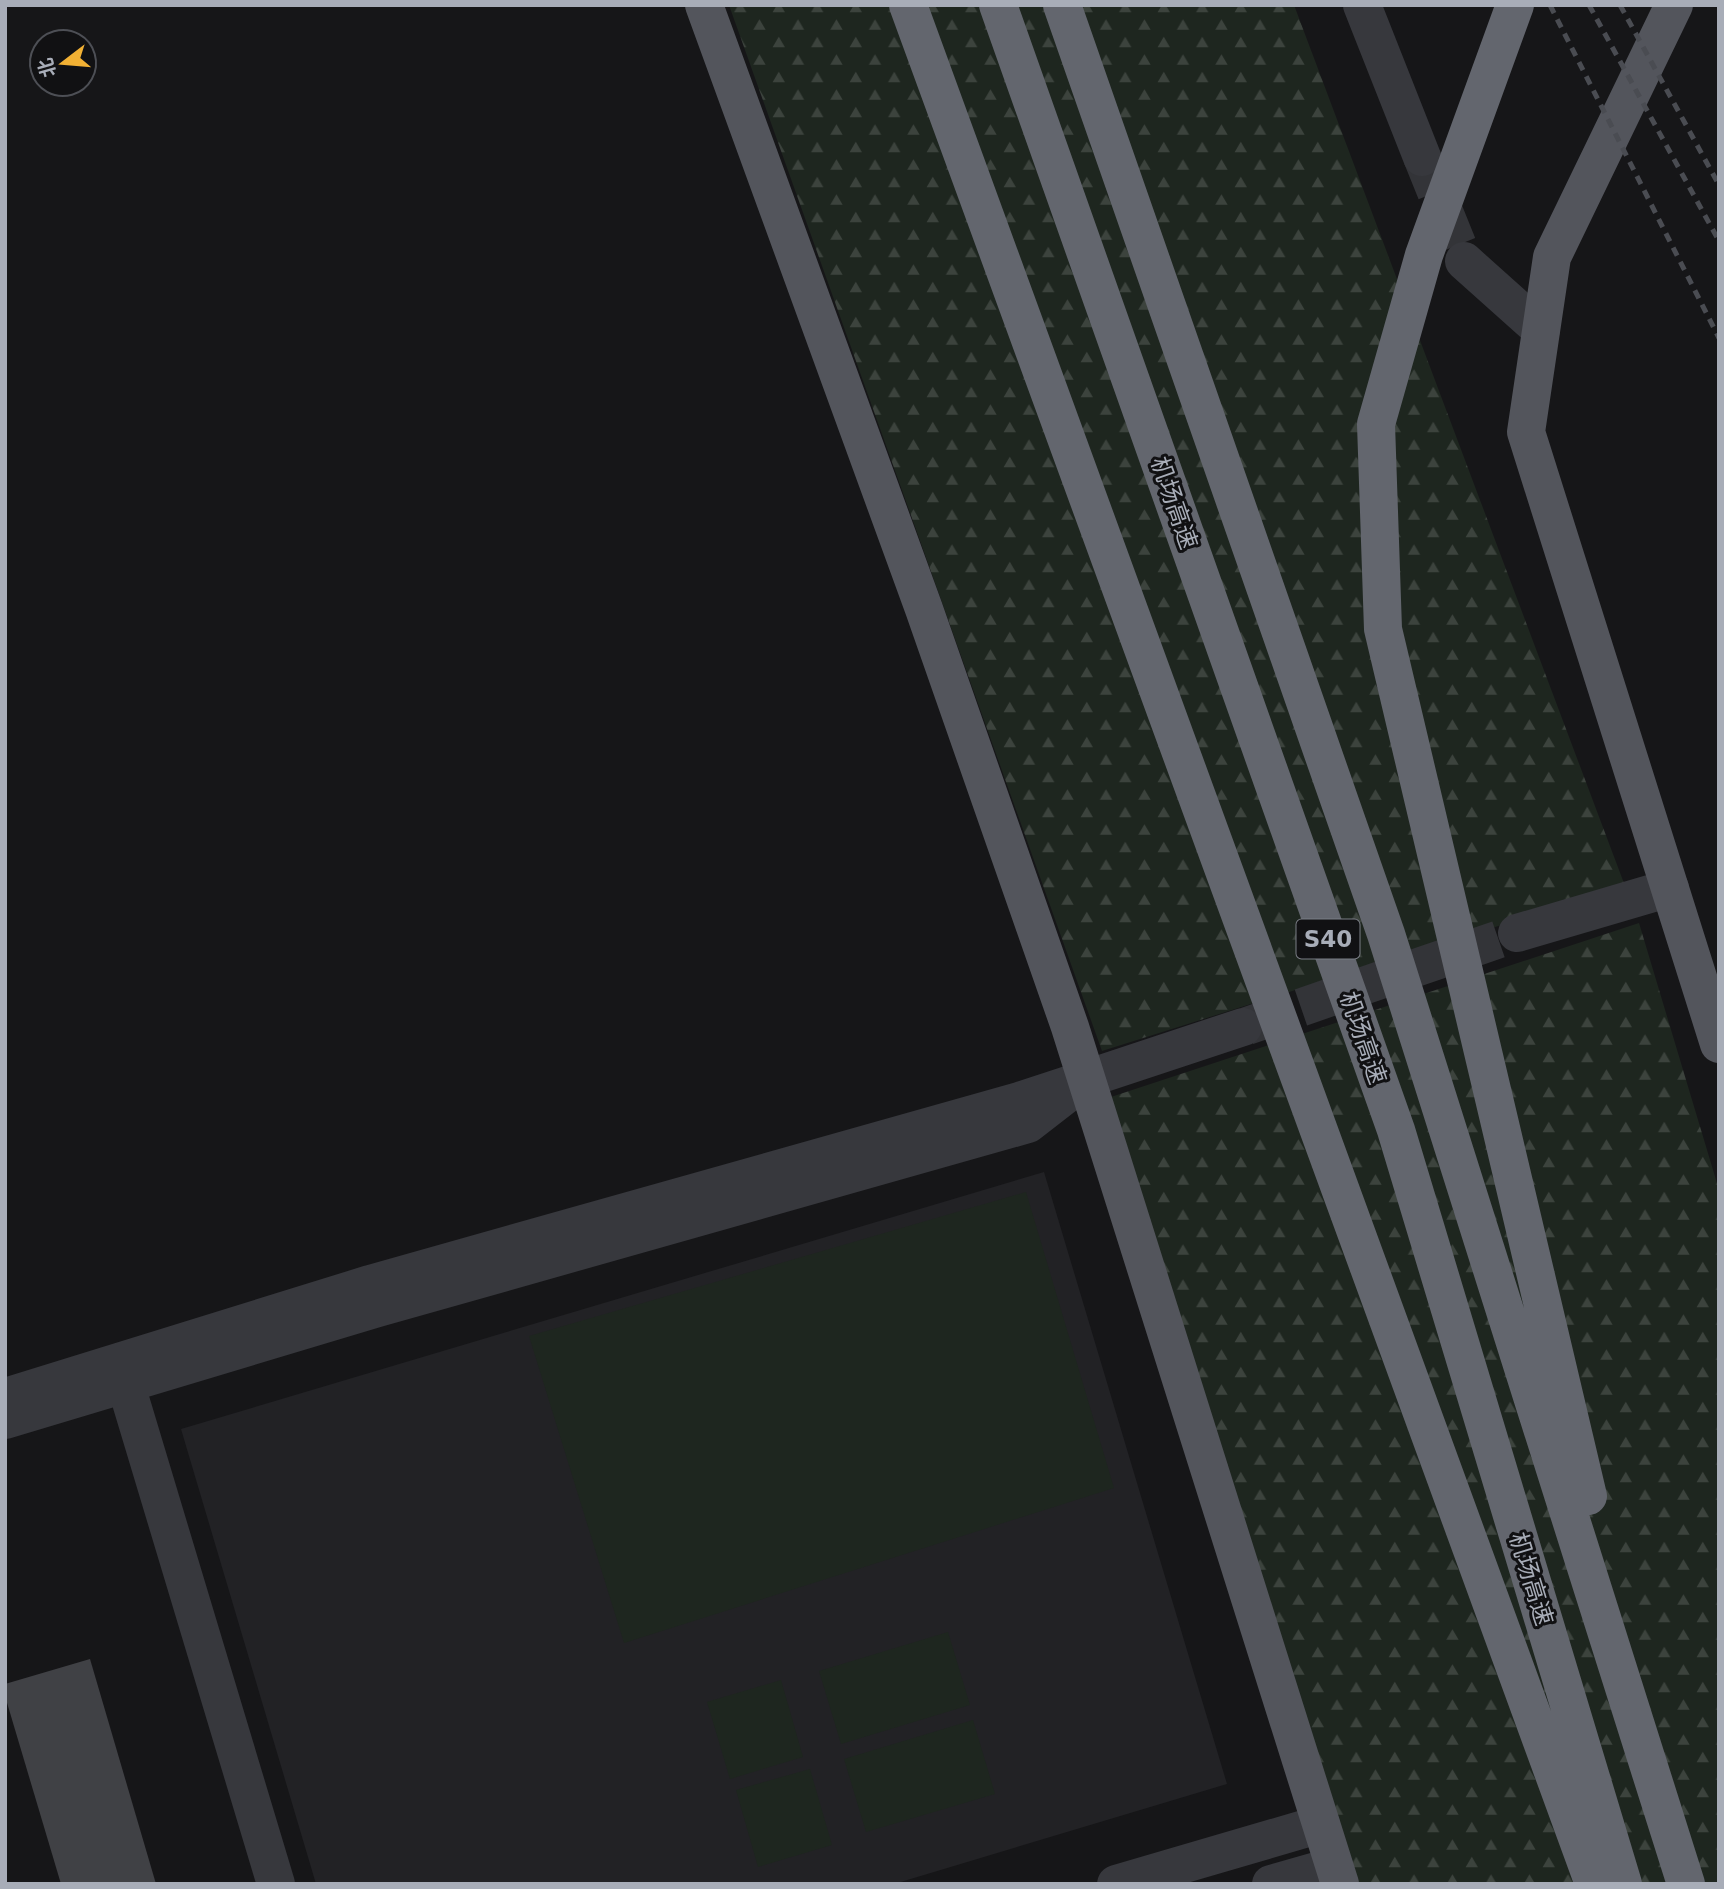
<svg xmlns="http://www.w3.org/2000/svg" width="1724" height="1889" viewBox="0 0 1724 1889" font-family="'DejaVu Sans','Noto Sans SC',sans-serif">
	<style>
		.built { fill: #222225 }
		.forest { fill: url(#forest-firs) }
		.park { fill: #1e261f }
		.building { fill: #404145 }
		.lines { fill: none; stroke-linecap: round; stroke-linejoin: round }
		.minor-tunnel { stroke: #333438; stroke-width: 38; stroke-dasharray: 38 19; stroke-linecap: butt }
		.minor { stroke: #37383d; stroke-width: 38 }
		.major { stroke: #53555c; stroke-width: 38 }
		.highway { stroke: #63666e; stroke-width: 38 }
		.rail { stroke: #4a4c52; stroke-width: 5; stroke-dasharray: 9 7; stroke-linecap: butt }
		.labels { text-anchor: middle; stroke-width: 6; stroke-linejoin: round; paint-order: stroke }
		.shield { fill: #111113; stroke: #7b7e86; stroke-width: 2 }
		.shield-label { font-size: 23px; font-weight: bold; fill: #a8adb8 }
		.street-label { font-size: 24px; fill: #a8adb8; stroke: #111113 }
	</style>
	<defs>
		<pattern id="forest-firs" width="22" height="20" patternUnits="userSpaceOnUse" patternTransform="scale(1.75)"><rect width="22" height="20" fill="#1e261f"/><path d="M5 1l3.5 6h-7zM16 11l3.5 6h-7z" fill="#3c433d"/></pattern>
	</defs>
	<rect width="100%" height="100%" fill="#161618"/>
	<path class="built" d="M 1044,1172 L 1227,1784 L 894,1884 L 316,1884 L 181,1429 Z"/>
	<path class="forest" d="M 729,5 L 1294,5 L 1625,886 L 1102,1051 Z
		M 1639,923 L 1719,1190 L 1719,1884 L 1358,1884 L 1111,1097 Z"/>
	<path class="park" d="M 1026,1192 L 1114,1488 L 624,1643 L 529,1336 Z
		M 948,1632 L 970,1705 L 841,1744 L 819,1671 Z
		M 781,1680 L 803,1757 L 730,1779 L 707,1702 Z
		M 973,1720 L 995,1794 L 866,1832 L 844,1759 Z
		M 810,1769 L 832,1845 L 758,1867 L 736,1790 Z"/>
	<path class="building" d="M 90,1659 L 156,1884 L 61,1884 L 5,1696 L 5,1684 Z"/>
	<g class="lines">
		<path class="minor-tunnel" d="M 1422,157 L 1464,261
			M 1247,1026 L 1517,933"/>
		<path class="minor" d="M 1362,5 L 1422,157
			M 1464,261 L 1541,330
			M 1517,933 L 1670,888
			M 1086,1079 L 1243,1027
			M 119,1362 L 276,1884
			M 5,1397 L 370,1284 L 1019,1101 L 1086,1079 L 1028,1124 L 378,1308 L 5,1420
			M 1116,1884 L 1321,1824
			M 1271,1884 L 1334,1866"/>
		<path class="major" d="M 704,5 L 924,609 L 1070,1027 L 1340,1884
			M 1674,5 L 1552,257 L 1526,432 L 1719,1044"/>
		<path class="highway" d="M 908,5 L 1594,1884
			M 998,5 L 1396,1130 L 1623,1884
			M 1062,5 L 1386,934 L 1686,1884
			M 1515,5 L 1424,255 L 1376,424 L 1383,629 L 1588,1496"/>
		<path class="rail" d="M 1550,5 L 1719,338
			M 1589,5 L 1719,241
			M 1620,5 L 1719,185"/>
	</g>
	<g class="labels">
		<rect class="shield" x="1296.5" y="919.5" width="63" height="39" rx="5"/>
		<g class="shield-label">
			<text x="1328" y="947">S40</text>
		</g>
		<g class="street-label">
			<text transform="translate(1174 503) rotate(71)" y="8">机场高速</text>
			<text transform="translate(1363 1038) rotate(71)" y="8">机场高速</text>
			<text transform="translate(1531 1579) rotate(73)" y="8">机场高速</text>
		</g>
	</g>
	<rect width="1724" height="1889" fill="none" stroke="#a8adb8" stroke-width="14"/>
	<g transform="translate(63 63) rotate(254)"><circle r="33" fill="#111113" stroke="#4d4f55" stroke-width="2"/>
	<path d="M0-5L12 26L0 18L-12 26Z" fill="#f2b134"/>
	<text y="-10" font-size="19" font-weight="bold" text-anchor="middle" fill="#a8adb8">北</text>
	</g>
</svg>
